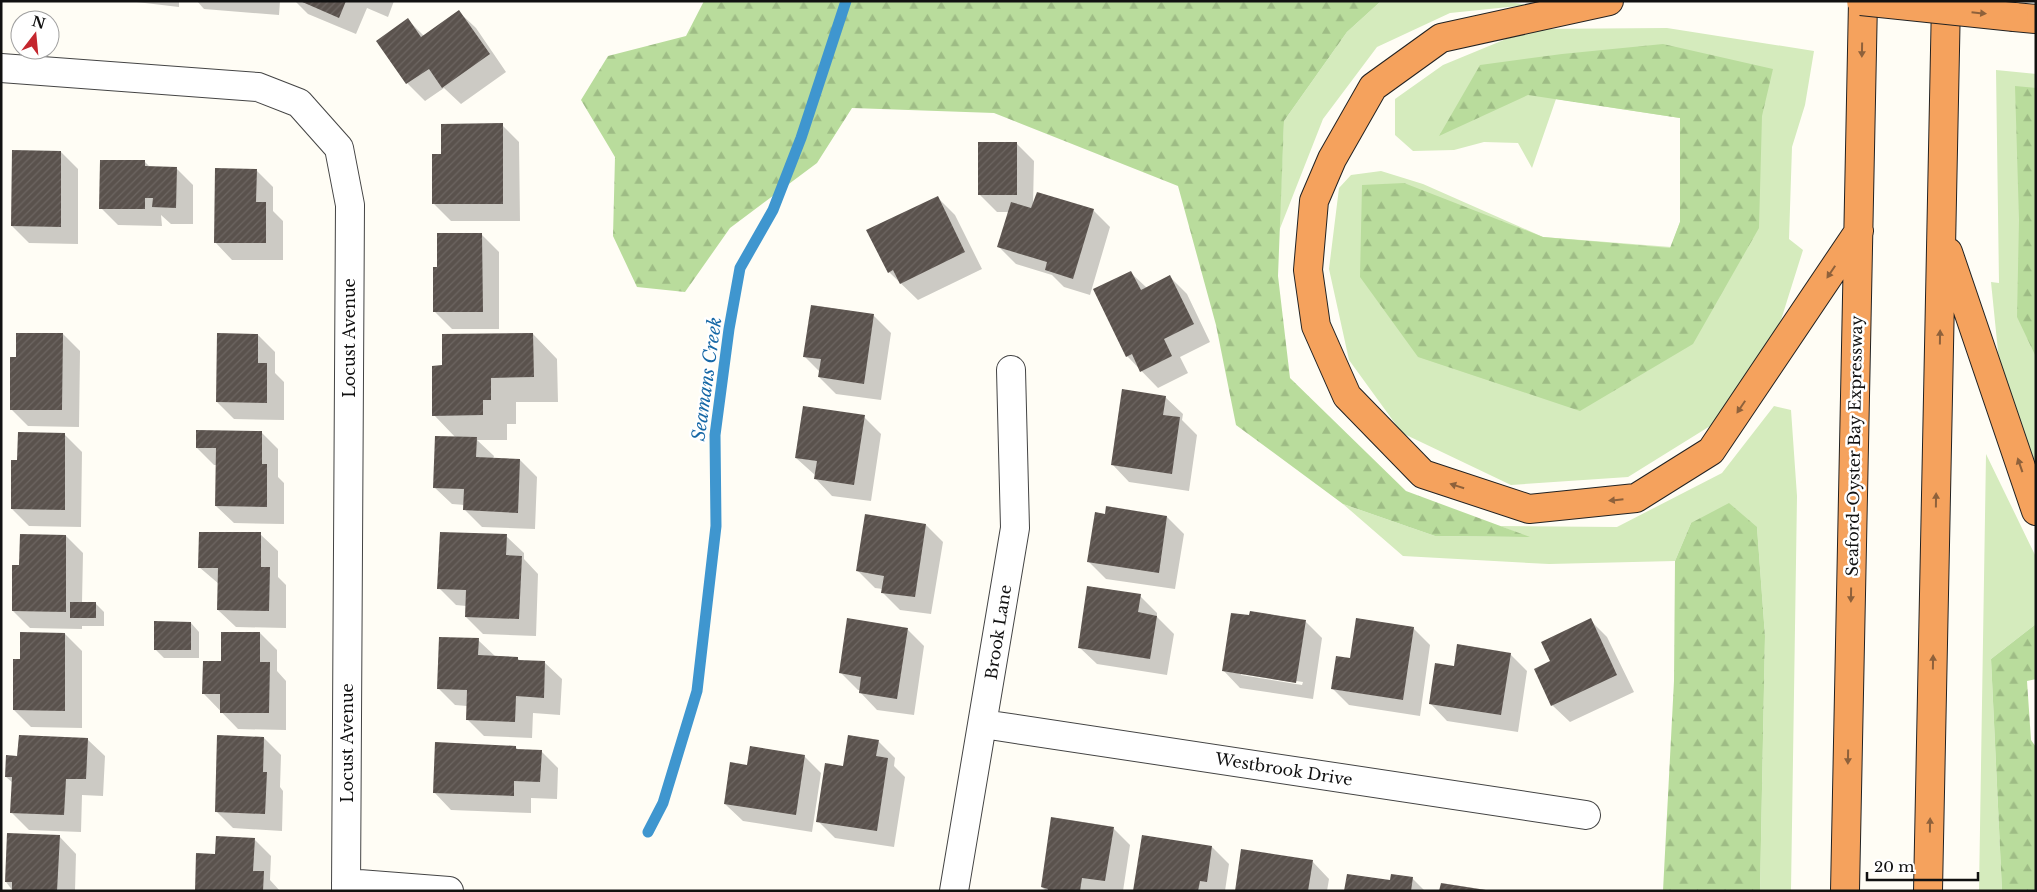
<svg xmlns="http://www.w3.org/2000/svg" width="2037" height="892" viewBox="0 0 2037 892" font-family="'Libre Baskerville',serif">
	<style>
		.grass { fill: #d5ebbd }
		.forest { fill: url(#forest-firs) }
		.shadow { fill: #0003; fill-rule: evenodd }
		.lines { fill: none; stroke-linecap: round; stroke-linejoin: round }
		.stream { stroke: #3f96cf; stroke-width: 11 }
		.building { fill: url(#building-hatch) }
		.street-casing { stroke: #444; stroke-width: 30 }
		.highway-casing { stroke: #222; stroke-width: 30 }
		.street { stroke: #fff; stroke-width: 28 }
		.highway { stroke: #f5a25d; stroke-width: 28 }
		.highway-bridge-casing { stroke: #222; stroke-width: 30; stroke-linecap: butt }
		.highway-bridge { stroke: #f5a25d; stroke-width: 28 }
		.oneway { fill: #8e613b }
		.labels { text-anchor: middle; stroke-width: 5; stroke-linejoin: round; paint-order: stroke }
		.street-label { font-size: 16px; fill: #111; stroke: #fff }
		.water-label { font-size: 18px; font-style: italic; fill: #1768a6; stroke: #fff }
	</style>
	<defs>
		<pattern id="forest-firs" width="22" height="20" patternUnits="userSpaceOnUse" patternTransform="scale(1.25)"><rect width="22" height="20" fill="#b9dc9c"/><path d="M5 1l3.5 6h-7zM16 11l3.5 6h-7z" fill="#9ebc85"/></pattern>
		<pattern id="building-hatch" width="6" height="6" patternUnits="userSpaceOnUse" patternTransform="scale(1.25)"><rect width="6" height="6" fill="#5a524d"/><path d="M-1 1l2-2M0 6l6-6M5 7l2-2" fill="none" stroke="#6d6662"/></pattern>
	</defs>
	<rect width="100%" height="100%" fill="#fffdf5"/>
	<path class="grass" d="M 1378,1 L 1500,1 L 1529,5 L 1450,13 L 1377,47 L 1323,119 L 1279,231 L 1284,121 L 1347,32 L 1380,2 Z
		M 1667,28 L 1814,51 L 1805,105 L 1792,147 L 1789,239 L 1803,250 L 1781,320 L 1723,418 L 1628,477 L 1511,485 L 1402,433 L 1349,360 L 1329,269 L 1339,188 L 1351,175 L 1381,171 L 1423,184 L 1543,237 L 1671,247 L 1680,222 L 1680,118 L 1556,99 L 1532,168 L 1518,143 L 1484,142 L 1454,150 L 1413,151 L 1395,135 L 1395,99 L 1443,65 L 1530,29 Z
		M 1996,70 L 2036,74 L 2036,469 L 2001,381 L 1991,282 L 1999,283 Z
		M 1774,406 L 1791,410 L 1797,496 L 1791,891 L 1760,891 L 1765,636 L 1757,527 L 1691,523 L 1675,561 L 1549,564 L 1403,556 L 1343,504 L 1435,536 L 1528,537 L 1500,526 L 1617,527 L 1722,473 Z
		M 1986,454 L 2036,557 L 2036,624 L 1991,659 L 2002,891 L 1979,891 Z"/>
	<path class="forest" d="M 704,1 L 1380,2 L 1347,32 L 1284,121 L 1278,276 L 1290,378 L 1406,491 L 1530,537 L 1435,536 L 1343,504 L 1236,425 L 1216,325 L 1178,186 L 994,113 L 852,108 L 817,163 L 730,228 L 685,292 L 637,287 L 613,236 L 615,157 L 581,100 L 608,56 L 686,36 Z
		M 1663,44 L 1773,69 L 1762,116 L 1759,228 L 1693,344 L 1580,411 L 1418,357 L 1360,277 L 1362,185 L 1404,183 L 1543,237 L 1670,248 L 1680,222 L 1680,118 L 1528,95 L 1439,136 L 1480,65 L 1562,54 Z
		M 2015,86 L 2036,88 L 2036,357 L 2017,317 L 2019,220 Z
		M 1729,503 L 1757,527 L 1765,636 L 1760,891 L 1663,891 L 1674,681 L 1675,561 L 1691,523 Z
		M 2036,624 L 2036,679 L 2027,681 L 2031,740 L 2036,747 L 2036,891 L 2002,891 L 1991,659 Z"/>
	<path class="shadow" d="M 128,1 L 179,1 L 179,7 Z
		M 197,1 L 280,1 L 279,15 L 204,9 Z
		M 295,1 L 394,1 L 388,17 L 367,8 L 356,34 L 308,14 Z
		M 458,11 L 476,28 L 506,72 L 461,104 L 444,88 L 425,101 L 407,83 L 377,41 L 408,20 L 424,36 Z
		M 502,125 L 519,142 L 520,221 L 451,221 L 434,204 Z
		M 1016,143 L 1034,161 L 1033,204 L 1093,210 L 1110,227 L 1090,295 L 1064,287 L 1052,275 L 1016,264 L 999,247 L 1009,212 L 997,212 L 980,195 Z
		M 61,152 L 78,169 L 78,244 L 29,243 L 12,226 Z
		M 144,161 L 151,168 L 176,168 L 193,185 L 193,224 L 171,224 L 161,215 L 162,226 L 118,225 L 101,208 Z
		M 256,170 L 273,187 L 273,211 L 283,221 L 283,260 L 232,260 L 215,242 Z
		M 938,198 L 955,215 L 982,269 L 918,300 L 889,272 Z
		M 482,235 L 499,252 L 499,329 L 452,329 L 435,312 L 439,269 Z
		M 1131,273 L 1147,288 L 1170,277 L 1187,294 L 1210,342 L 1180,357 L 1188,373 L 1158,388 L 1127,356 Z
		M 874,316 L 891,333 L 881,400 L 836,394 L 819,377 L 820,372 L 804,356 Z
		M 63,334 L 80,351 L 79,427 L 28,426 L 11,409 L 17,358 Z
		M 533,334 L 557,359 L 558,402 L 516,402 L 516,424 L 507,424 L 507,440 L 477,440 L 494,456 L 493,459 L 520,460 L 537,477 L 535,529 L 482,527 L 465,510 L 465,505 L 452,504 L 434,487 L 456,438 L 434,415 L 443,366 Z
		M 258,335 L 275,352 L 275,373 L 284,382 L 284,420 L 234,419 L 217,402 Z
		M 1165,397 L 1183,414 L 1182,420 L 1197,435 L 1189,491 L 1129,482 L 1112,464 Z
		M 864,417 L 881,434 L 871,501 L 832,496 L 815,478 L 815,475 L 796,458 Z
		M 261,432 L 278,449 L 278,477 L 284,483 L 284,524 L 234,523 L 216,506 L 217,465 L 214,465 L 197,448 Z
		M 65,435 L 82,452 L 81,527 L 29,526 L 12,509 Z
		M 1167,517 L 1184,534 L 1175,589 L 1106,579 L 1088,561 Z
		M 926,525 L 943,542 L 931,614 L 900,610 L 883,593 L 883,589 L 875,588 L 858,571 Z
		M 260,534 L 278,551 L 278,577 L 286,585 L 286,628 L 236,627 L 218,610 L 219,584 L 199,567 Z
		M 66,536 L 83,553 L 82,603 L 96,604 L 104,612 L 104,626 L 82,626 L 82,629 L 30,628 L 13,611 L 20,566 Z
		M 506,536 L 524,553 L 524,559 L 538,574 L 536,636 L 483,634 L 466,617 L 466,606 L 456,605 L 439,588 Z
		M 1140,596 L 1157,613 L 1157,617 L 1174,634 L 1167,675 L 1097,664 L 1079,647 Z
		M 1590,620 L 1607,637 L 1634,692 L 1570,722 L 1552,705 L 1552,662 Z
		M 1305,621 L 1322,638 L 1313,699 L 1240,688 L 1223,670 ZM 1241,673 L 1303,682 L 1302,685 L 1241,675 Z
		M 191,623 L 199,632 L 199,658 L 164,658 L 155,649 Z
		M 1413,628 L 1430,645 L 1420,716 L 1349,705 L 1332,688 L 1351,659 Z
		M 907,629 L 924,646 L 914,715 L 877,710 L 860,692 L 860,690 L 858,690 L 841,673 Z
		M 260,633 L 277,650 L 277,671 L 286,681 L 286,730 L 238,729 L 204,694 L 222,662 Z
		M 65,634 L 82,651 L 82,728 L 31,727 L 14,710 Z
		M 478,640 L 496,657 L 517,658 L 521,661 L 544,662 L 562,679 L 560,715 L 533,713 L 532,738 L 484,736 L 467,719 L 467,706 L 455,705 L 438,688 Z
		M 1510,654 L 1527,671 L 1518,732 L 1447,721 L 1430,703 Z
		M 264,738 L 281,755 L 280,787 L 283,791 L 282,831 L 233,828 L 216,811 Z
		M 87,739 L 105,756 L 103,796 L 82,795 L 81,832 L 29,830 L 12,813 L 13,783 L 6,777 L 19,757 Z
		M 878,741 L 895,758 L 894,766 L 905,777 L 894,847 L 835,838 L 818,821 L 844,767 Z
		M 515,747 L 519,750 L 541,751 L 558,768 L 557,799 L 531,798 L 531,813 L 451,810 L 434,792 Z
		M 804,756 L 821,773 L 812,832 L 743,821 L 725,804 L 748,766 Z
		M 1113,828 L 1130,845 L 1123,891 L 1046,891 L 1042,887 Z
		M 59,836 L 76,854 L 75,891 L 13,891 L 6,882 Z
		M 254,839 L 271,856 L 270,880 L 280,891 L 196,891 L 216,855 Z
		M 1212,847 L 1229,864 L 1225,891 L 1135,891 Z
		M 1312,861 L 1329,879 L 1327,891 L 1236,891 Z
		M 1412,878 L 1425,891 L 1346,891 L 1391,882 Z"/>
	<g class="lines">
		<path class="stream" d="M 648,832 L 663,803 L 697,691 L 716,526 L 715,435 L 729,329 L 740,268 L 773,210 L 801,138 L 846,1"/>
	</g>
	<path class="building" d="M 300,1 L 346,1 L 339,18 Z
		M 459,10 L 490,54 L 442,88 L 429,69 L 406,84 L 376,41 L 408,18 L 421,37 Z
		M 503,123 L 503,204 L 432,204 L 432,154 L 441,154 L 441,124 Z
		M 978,142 L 1017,142 L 1017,195 L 978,195 Z
		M 12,150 L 61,151 L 61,227 L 11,226 Z
		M 100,160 L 145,160 L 145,166 L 177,167 L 176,208 L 152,207 L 153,198 L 145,198 L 145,209 L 99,209 Z
		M 215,168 L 257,169 L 256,202 L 266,202 L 266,243 L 214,243 Z
		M 1037,192 L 1094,209 L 1073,279 L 1045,270 L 1047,262 L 997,247 L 1011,202 L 1031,208 Z
		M 938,196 L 965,252 L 900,284 L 893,270 L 888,273 L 866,230 Z
		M 437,233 L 482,233 L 483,312 L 433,312 L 433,267 L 437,267 Z
		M 1131,271 L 1141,290 L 1170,275 L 1194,324 L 1164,339 L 1172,356 L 1140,372 L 1132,354 L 1126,357 L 1093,289 Z
		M 811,305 L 874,314 L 864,384 L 818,377 L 821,359 L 803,357 Z
		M 16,333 L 63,333 L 62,410 L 10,410 L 10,357 L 16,357 Z
		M 217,333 L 258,334 L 258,363 L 267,363 L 267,403 L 216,402 Z
		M 533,333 L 534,377 L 491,378 L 491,400 L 483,400 L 483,415 L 432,416 L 432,366 L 442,365 L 442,334 Z
		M 1122,389 L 1166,396 L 1163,415 L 1180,417 L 1172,474 L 1111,465 Z
		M 803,406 L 865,415 L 854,485 L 814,479 L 817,461 L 795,458 Z
		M 196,430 L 262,431 L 262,464 L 267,464 L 267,507 L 215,506 L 216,448 L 196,448 Z
		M 18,432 L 65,433 L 65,510 L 11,509 L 11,460 L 17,460 Z
		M 435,436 L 477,437 L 476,457 L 520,459 L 518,513 L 463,510 L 464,489 L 433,488 Z
		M 1106,506 L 1167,516 L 1159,573 L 1087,562 L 1095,512 L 1105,514 Z
		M 865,514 L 926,524 L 915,597 L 881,593 L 884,576 L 856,571 Z
		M 199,532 L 261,532 L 261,567 L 270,567 L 269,611 L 217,610 L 218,568 L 198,568 Z
		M 440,532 L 507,534 L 506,555 L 522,556 L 519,619 L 465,617 L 466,590 L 437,589 Z
		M 20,534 L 66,535 L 66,612 L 12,611 L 12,565 L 19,565 Z
		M 1087,586 L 1141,594 L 1138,612 L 1157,616 L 1150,659 L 1078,648 Z
		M 70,602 L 96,602 L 96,618 L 70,618 Z
		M 1250,611 L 1306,620 L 1296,683 L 1222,671 L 1231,613 L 1249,615 Z
		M 847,618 L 908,628 L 897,699 L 859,693 L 861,677 L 839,673 Z
		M 1356,618 L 1414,627 L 1403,700 L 1331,689 L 1336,656 L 1350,658 Z
		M 1591,618 L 1617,675 L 1551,706 L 1534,669 L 1550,661 L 1541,642 Z
		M 154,621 L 191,622 L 191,650 L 154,650 Z
		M 20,632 L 65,633 L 65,711 L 13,710 L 13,659 L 20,659 Z
		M 221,632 L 260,632 L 260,662 L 270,662 L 269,713 L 220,713 L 220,694 L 202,694 L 203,661 L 221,661 Z
		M 439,637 L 479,638 L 478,655 L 518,657 L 518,660 L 545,661 L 544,698 L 516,696 L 515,722 L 466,720 L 467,690 L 437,689 Z
		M 1457,644 L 1511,653 L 1501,715 L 1429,704 L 1435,663 L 1454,666 Z
		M 19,735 L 88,738 L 86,779 L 66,779 L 64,815 L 10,813 L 12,777 L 5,777 L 6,755 L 17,756 Z
		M 217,735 L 264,737 L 263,772 L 267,772 L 265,814 L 215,812 Z
		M 848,735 L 879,740 L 876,756 L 888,758 L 877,831 L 816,822 L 825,763 L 843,766 Z
		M 435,742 L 516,746 L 516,749 L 542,750 L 540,782 L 514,781 L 514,796 L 433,793 Z
		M 750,746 L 805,755 L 796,815 L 724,804 L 730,762 L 747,765 Z
		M 1051,817 L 1114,827 L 1105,881 L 1082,878 L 1080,891 L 1047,891 L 1048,889 L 1041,887 Z
		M 7,833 L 60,835 L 57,891 L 12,891 L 12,882 L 5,882 Z
		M 1142,835 L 1212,846 L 1207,882 L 1200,881 L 1198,891 L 1133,891 Z
		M 216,836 L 255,838 L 253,871 L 264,871 L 263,891 L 195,891 L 196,853 L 215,854 Z
		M 1241,849 L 1313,860 L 1308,891 L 1235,891 Z
		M 1347,874 L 1390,880 L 1391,874 L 1413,877 L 1411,891 L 1344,891 Z
		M 1441,883 L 1486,890 L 1486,891 L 1439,891 Z"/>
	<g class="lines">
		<g class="street-casing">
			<path id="street" d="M 1,68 L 258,87 L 299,103 L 339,148 L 350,205 L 346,891
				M 983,724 L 1586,815
				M 346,883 L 449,891
				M 954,891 L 1015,528 L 1011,370"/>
		</g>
		<g class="highway-casing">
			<path id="highway" d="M 1609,1 L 1441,38 L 1373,87 L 1332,159 L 1314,201 L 1308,270 L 1316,326 L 1347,396 L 1423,474 L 1529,509 L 1636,498 L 1711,451 L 1859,231
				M 2014,17 L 2036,19
				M 1948,252 L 2036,511
				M 1845,891 L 1863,1
				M 1928,891 L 1946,1"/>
		</g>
		<use href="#street" class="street"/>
		<use href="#highway" class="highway"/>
		<g class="highway-bridge-casing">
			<path id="highway-bridge" d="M 1861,1 L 2014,17"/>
		</g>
		<use href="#highway-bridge" class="highway-bridge"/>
	</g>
	<defs><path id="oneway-solid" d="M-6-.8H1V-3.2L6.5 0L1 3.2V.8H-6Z" transform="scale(1.25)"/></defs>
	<g class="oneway">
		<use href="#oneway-solid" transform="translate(1979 13) rotate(6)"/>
		<use href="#oneway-solid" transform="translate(1862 50) rotate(91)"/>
		<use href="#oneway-solid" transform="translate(1831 272) rotate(124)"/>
		<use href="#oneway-solid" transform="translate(1940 337) rotate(-89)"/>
		<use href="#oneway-solid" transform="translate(1741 407) rotate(124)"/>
		<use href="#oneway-solid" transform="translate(2020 465) rotate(-109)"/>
		<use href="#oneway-solid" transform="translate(1457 486) rotate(-162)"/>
		<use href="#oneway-solid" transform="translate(1616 500) rotate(174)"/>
		<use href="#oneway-solid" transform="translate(1936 500) rotate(-89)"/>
		<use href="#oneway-solid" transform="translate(1851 595) rotate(91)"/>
		<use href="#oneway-solid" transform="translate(1933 662) rotate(-89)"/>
		<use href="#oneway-solid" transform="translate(1848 757) rotate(91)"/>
		<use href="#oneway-solid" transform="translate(1930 825) rotate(-89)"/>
	</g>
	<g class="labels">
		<g class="street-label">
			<text transform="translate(349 338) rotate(-90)" y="6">Locust Avenue</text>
			<text transform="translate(1854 446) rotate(-89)" y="6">Seaford-Oyster Bay Expressway</text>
			<text transform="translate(998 632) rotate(-81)" y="6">Brook Lane</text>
			<text transform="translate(347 743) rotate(-90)" y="6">Locust Avenue</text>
			<text transform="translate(1284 769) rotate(9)" y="6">Westbrook Drive</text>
		</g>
		<g class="water-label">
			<text transform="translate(707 379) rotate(-82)" y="6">Seamans Creek</text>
		</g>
	</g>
	<rect width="2037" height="892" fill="none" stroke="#111111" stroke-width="5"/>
	<g transform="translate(35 35) rotate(16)"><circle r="24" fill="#ffffff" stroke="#a0a0a0"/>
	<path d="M0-4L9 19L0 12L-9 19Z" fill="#c4262e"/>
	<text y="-8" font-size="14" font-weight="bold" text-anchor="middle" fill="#111111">N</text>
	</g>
	<path d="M1867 872v8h111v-8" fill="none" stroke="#111111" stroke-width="2.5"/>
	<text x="1874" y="872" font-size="15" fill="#111111" stroke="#ffffff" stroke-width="4" paint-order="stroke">20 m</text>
</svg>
